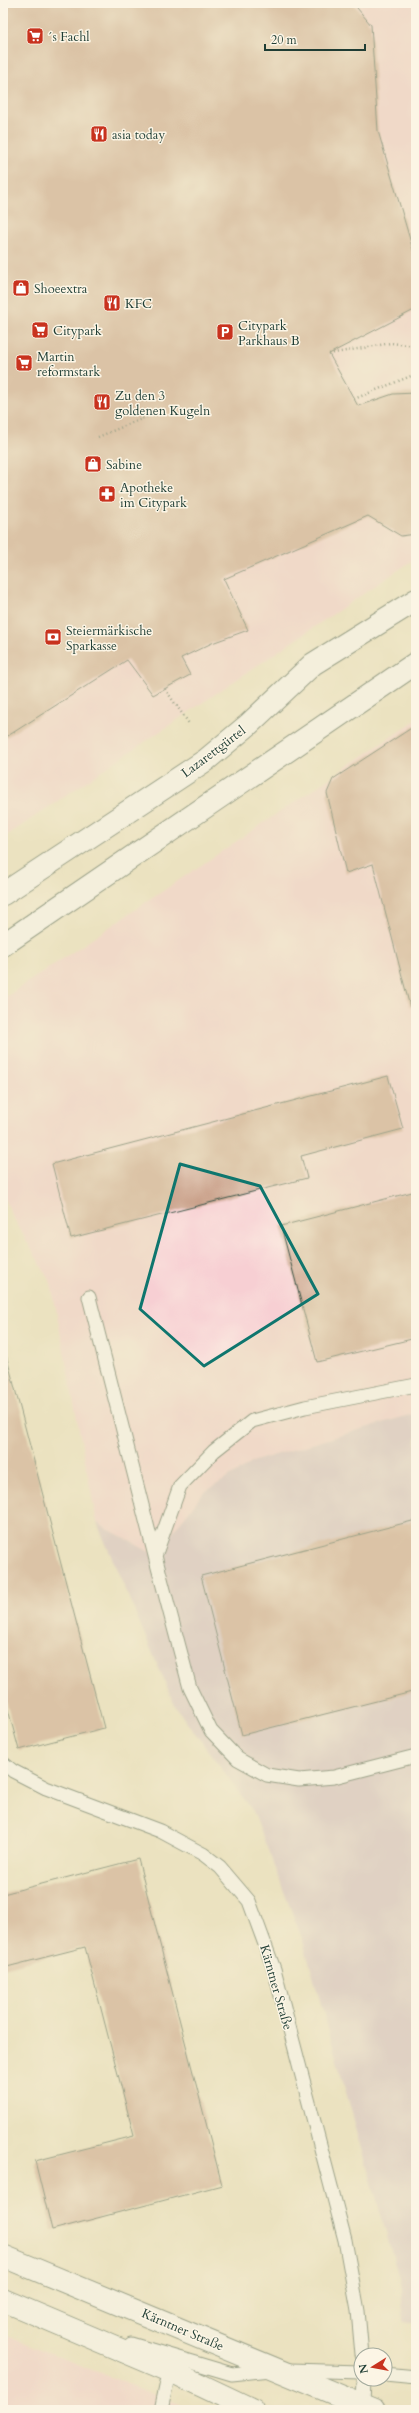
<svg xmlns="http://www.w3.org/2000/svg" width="419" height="2413" viewBox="0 0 419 2413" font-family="Cardo,serif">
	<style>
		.built { fill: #f7cfd3 }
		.industrial { fill: #d2bdc7 }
		.building { fill: #c89e87 }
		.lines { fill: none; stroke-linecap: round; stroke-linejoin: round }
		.lane-casing { stroke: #3e5649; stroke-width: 15 }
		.primary-casing { stroke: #3e5649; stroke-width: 24 }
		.path { stroke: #3e5649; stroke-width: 2.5; stroke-dasharray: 1 3; stroke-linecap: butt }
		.lane { stroke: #fff; stroke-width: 13 }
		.primary { stroke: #fff; stroke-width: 22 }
		.marked { fill: none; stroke: #0f766e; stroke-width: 3; stroke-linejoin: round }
		.labels { text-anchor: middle; stroke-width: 3; stroke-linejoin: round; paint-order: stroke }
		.poi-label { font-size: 13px; fill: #1f3d34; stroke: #fcf5e5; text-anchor: start }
		.street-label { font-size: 13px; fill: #1f3d34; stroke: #fcf5e5 }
	</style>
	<rect width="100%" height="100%" fill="#fcf5e5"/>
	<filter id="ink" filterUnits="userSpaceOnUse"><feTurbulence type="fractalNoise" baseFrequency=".025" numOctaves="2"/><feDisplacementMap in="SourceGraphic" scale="8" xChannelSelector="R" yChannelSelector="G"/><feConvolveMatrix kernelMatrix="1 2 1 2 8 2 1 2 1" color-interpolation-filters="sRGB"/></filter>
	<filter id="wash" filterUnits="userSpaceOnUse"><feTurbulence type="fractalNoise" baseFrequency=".012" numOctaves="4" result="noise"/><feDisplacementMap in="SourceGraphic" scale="16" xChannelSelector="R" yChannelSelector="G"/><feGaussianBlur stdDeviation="0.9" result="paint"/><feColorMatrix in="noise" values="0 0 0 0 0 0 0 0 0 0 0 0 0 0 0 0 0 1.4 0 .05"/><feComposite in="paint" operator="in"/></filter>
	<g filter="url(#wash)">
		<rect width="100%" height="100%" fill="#ebe2c0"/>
		<path class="built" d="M 3,3 L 416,3 L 416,558 L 3,838 Z
			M 416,720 L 416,1413 L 255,1461 L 203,1493 L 155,1555 L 97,1523 L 51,1283 L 12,1215 L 3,1194 L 3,999 Z
			M 3,2334 L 10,2337 L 193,2410 L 3,2410 Z"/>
		<path class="industrial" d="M 416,1413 L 416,2324 L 404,2322 L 400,2282 L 303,1941 L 253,1811 L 175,1706 L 97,1523 L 155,1555 L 203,1493 L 255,1461 Z"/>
		<g id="blocks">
			<path class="building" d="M 3,3 L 353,3 L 371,25 L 378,131 L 416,260 L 416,309 L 329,354 L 358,406 L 393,394 L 416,393 L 416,534 L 401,536 L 368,516 L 224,579 L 248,630 L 212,643 L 181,658 L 190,675 L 153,695 L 127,660 L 3,739 Z
				M 416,725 L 416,1005 L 410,1007 L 373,864 L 346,873 L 327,793 L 333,779 Z
				M 388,1076 L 403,1129 L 301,1156 L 307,1178 L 71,1238 L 52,1164 Z
				M 416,1191 L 416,1338 L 317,1362 L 281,1226 Z
				M 3,1343 L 104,1728 L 19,1750 L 3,1691 Z
				M 416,1520 L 416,1691 L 242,1735 L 201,1576 Z
				M 138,1859 L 222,2185 L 52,2230 L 35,2161 L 134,2136 L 85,1947 L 3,1968 L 3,1894 Z"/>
		</g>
	</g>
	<g filter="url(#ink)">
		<use href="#blocks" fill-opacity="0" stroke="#3e5649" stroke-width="1"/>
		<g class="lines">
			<g class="lane-casing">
				<path id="lane" d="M 89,1297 L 155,1556
					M 416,1385 L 305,1407 L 252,1421 L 214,1451 L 180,1486 L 155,1556 L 190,1688 L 211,1731 L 238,1759 L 267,1775 L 299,1780 L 334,1777 L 416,1756
					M 3,1763 L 13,1771 L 46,1788 L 160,1831 L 203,1854 L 220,1867 L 249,1901 L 274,1969 L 345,2240 L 358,2311 L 362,2355
					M 131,2344 L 232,2374 L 271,2370
					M 290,2370 L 361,2372
					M 385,2374 L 416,2377
					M 363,2405 L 364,2379
					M 161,2410 L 167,2382 L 175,2373"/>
			</g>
			<g class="primary-casing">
				<path id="primary" d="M 3,894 L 206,760 L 248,725 L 313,664 L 416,600
					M 3,945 L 416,663
					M 3,2256 L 374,2410
					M 3,2300 L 175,2373 L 253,2410"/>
			</g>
			<path class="path" d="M 329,354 L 391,343 L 416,346
				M 354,399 L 416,374
				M 98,437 L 158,412
				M 165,689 L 190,725"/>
			<use href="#lane" class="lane"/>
			<use href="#primary" class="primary"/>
		</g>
	</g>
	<path d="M0 0H419V2413H0ZM 180,1164 L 260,1186 L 318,1294 L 204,1366 L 140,1309 Z" fill="#ebe2c0" fill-opacity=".55" fill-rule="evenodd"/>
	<path class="marked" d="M 180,1164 L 260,1186 L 318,1294 L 204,1366 L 140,1309 Z"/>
	<defs>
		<g id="supermarket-square" transform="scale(0.9)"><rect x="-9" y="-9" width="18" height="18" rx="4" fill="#c8321e" stroke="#fcf5e5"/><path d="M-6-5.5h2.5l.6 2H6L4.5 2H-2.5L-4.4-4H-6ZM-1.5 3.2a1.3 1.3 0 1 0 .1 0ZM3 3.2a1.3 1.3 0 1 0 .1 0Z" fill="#fff"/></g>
		<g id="restaurant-square" transform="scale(0.9)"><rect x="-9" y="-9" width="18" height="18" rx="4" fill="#c8321e" stroke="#fcf5e5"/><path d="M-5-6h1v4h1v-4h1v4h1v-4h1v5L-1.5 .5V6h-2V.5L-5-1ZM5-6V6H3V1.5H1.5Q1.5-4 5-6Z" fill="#fff"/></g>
		<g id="shop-square" transform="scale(0.9)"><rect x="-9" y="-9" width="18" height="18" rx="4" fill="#c8321e" stroke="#fcf5e5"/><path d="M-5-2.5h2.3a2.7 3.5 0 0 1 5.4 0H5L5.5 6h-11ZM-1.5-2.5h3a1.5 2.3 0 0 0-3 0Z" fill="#fff"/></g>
		<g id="parking-square" transform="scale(0.9)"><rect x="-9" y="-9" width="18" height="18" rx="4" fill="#c8321e" stroke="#fcf5e5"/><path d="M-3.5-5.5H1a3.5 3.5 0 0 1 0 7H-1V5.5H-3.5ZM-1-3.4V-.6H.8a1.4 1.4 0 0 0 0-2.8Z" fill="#fff"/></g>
		<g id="pharmacy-square" transform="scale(0.9)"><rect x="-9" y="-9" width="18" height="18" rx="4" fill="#c8321e" stroke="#fcf5e5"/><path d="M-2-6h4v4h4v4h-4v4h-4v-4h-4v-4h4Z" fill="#fff"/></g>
		<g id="bank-square" transform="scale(0.9)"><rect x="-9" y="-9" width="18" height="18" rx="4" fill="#c8321e" stroke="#fcf5e5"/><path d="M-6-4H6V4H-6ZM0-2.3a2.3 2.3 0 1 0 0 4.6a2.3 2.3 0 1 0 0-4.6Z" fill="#fff"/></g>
	</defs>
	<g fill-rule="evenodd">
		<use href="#supermarket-square" x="35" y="36"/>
		<use href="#restaurant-square" x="99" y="134"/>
		<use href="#shop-square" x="21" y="288"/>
		<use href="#restaurant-square" x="112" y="303"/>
		<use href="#supermarket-square" x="40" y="330"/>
		<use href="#parking-square" x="225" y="332"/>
		<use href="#supermarket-square" x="24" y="363"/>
		<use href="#restaurant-square" x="102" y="402"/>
		<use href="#shop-square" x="93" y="464"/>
		<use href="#pharmacy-square" x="107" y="494"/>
		<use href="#bank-square" x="53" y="637"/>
	</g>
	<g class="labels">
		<g class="poi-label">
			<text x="48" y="41">´s Fachl</text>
			<text x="112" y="139">asia today</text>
			<text x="34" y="293">Shoeextra</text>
			<text x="125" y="308">KFC</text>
			<text x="238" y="330">Citypark<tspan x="238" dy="15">Parkhaus B</tspan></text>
			<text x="53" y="335">Citypark</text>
			<text x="37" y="361">Martin<tspan x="37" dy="15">reformstark</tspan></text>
			<text x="115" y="400">Zu den 3<tspan x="115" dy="15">goldenen Kugeln</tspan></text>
			<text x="106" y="469">Sabine</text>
			<text x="120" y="492">Apotheke<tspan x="120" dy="15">im Citypark</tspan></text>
			<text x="66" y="635">Steiermärkische<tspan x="66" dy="15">Sparkasse</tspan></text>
		</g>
		<g class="street-label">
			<text transform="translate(213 751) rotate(-37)" y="5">Lazarettgürtel</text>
			<text transform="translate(277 1987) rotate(74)" y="5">Kärntner Straße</text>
			<text transform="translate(183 2329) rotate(23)" y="5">Kärntner Straße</text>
		</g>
	</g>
	<rect width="419" height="2413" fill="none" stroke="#fcf5e5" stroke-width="16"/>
	<g transform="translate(373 2367) rotate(259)"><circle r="19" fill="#fcf5e5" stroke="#a4ab9e"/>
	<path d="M0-3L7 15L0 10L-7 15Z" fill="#c8321e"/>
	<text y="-6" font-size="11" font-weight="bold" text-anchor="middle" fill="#1f3d34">N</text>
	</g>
	<path d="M265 44v6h100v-6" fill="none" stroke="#1f3d34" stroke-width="2"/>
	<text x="271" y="44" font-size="12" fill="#1f3d34" stroke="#fcf5e5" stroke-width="3" paint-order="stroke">20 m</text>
</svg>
